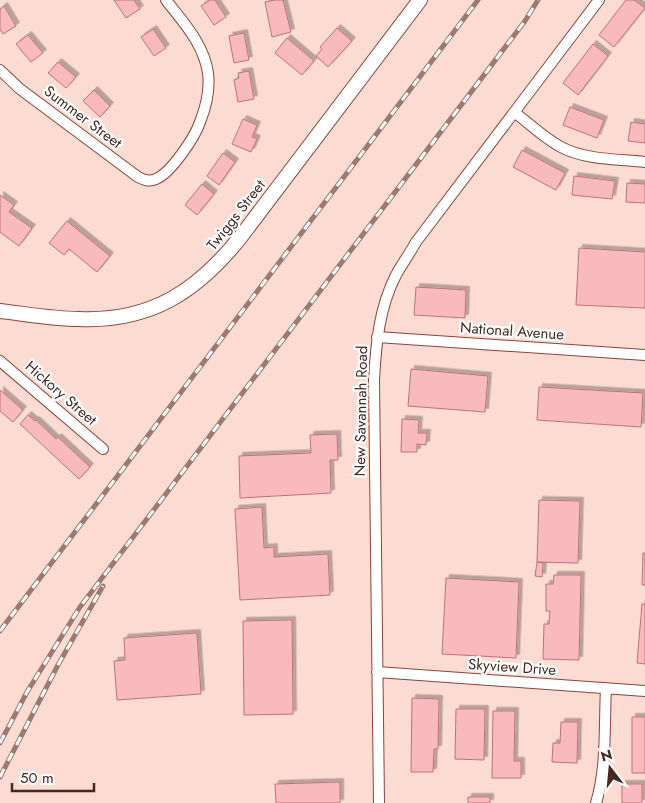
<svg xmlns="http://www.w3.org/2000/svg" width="645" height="803" viewBox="0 0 645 803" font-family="Jost,sans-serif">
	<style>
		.building { fill: #f8babf; stroke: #be7179; filter: url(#shadow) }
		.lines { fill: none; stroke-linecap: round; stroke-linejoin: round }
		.minor-casing { stroke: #8a4537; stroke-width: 12 }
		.secondary-casing { stroke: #8a4537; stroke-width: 16 }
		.minor { stroke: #fff; stroke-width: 10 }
		.secondary { stroke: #fff; stroke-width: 14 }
		.rail-casing { stroke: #9a7a73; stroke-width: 5 }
		.rail { stroke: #fff; stroke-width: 3; stroke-dasharray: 9; stroke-linecap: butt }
		.labels { text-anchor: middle; stroke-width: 4.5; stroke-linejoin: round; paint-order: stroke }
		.street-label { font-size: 15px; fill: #462721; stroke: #fff }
	</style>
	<defs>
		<filter id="shadow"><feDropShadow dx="3.5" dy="-3.5" stdDeviation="0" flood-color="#0004"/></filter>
	</defs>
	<rect width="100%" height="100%" fill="#fcdbd3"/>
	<path class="building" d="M 114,0 L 134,0 L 140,9 L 126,18 Z
		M 210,0 L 215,0 L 226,17 L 214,25 L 201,6 Z
		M 275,0 L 283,0 L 291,32 L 272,37 L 265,2 Z
		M 626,0 L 634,0 L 645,8 L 614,47 L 599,35 Z
		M 4,6 L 16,26 L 3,34 L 0,29 L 0,9 Z
		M 337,28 L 352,41 L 328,67 L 316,56 L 322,49 L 320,47 Z
		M 153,29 L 166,48 L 154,56 L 141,37 Z
		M 244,33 L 249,60 L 234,63 L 229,36 Z
		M 28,35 L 43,53 L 31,62 L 16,44 Z
		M 287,38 L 314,61 L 302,75 L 275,53 Z
		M 593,44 L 608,56 L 578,95 L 563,83 Z
		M 58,62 L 76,77 L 66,88 L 48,73 Z
		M 249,71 L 254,99 L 238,102 L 234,80 L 239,78 L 238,73 Z
		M 94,90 L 110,106 L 100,117 L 83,101 Z
		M 570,107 L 604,120 L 597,138 L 563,125 Z
		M 243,119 L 257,125 L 252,137 L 257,139 L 251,152 L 232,144 Z
		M 631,122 L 645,124 L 645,143 L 628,141 Z
		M 522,150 L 565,173 L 556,190 L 513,167 Z
		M 223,153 L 235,162 L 219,185 L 207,176 Z
		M 574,176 L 615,181 L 612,199 L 572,195 Z
		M 627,183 L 645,184 L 645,203 L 626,202 Z
		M 202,184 L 214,194 L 197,215 L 185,205 Z
		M 0,195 L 14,205 L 9,212 L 32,228 L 19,246 L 0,232 Z
		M 67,221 L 110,256 L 97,272 L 69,249 L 64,255 L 49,243 Z
		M 579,248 L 645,252 L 645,308 L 576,305 Z
		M 416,287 L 466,290 L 465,318 L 414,315 Z
		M 411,369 L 488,376 L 485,412 L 408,406 Z
		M 539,387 L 643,393 L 641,427 L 537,420 Z
		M 0,390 L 23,410 L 13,422 L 0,411 Z
		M 28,415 L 35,421 L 36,420 L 56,439 L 58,437 L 90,467 L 79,479 L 20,424 Z
		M 402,419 L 419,420 L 418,433 L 427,433 L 426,445 L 417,444 L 417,452 L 401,452 Z
		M 337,434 L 338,460 L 330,460 L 331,493 L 240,498 L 239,456 L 311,453 L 310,435 Z
		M 539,500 L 580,501 L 578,563 L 537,562 Z
		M 262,507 L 264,548 L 274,547 L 274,557 L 328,554 L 330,595 L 240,600 L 235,509 Z
		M 643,553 L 645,553 L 645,585 L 642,585 Z
		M 537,562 L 543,563 L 542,577 L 535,576 Z
		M 554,575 L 581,575 L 579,660 L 543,659 L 544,624 L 549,624 L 550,611 L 546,611 L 546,584 L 553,584 Z
		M 446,578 L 519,582 L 516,658 L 442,654 Z
		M 642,604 L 645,604 L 645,664 L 637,663 Z
		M 292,620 L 293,714 L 244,715 L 243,621 Z
		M 197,633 L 201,694 L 117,700 L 114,661 L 125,660 L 124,638 Z
		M 412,698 L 439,699 L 438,749 L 434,749 L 433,772 L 411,772 Z
		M 456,709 L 485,709 L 484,760 L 455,759 Z
		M 493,711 L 515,711 L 514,761 L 521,761 L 521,778 L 492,778 Z
		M 632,717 L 645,717 L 645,773 L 632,773 Z
		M 561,722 L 578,722 L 577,763 L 552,762 L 553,743 L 560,743 Z
		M 340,782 L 340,803 L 276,803 L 275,784 Z
		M 622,784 L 642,784 L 642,803 L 622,803 Z
		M 468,797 L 490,797 L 490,803 L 468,803 Z"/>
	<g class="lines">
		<g class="minor-casing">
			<path id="minor" d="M 0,70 L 20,89 L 138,177 C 144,180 149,182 156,179 C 171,173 195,137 200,122 C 206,107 210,89 208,73 C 204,44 183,22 166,0
				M 514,112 C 529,123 544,138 561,147 C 585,160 618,159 645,162
				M 377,337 L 645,355
				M 0,361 L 103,449
				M 377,672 L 645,691
				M 379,803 L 374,380 C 376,344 379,308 396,275 C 402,264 410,253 416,242 L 599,0
				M 596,803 C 607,767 604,726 606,688"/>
		</g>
		<g class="secondary-casing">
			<path id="secondary" d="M 0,311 C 26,314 53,319 79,319 C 150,322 196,292 239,239 L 420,0"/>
		</g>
		<use href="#minor" class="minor"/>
		<use href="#secondary" class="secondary"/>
		<g class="rail-casing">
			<path id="rail" d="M 0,631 L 478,0
				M 0,743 L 27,692 L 80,607 L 525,21 L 538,0
				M 0,777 L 58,665 L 103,586"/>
		</g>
		<use href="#rail" class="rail"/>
	</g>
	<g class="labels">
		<g class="street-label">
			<text transform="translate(83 117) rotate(37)" y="5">Summer Street</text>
			<text transform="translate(236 215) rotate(-52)" y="5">Twiggs Street</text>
			<text transform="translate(512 331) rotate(4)" y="5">National Avenue</text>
			<text transform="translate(61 393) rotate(41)" y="5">Hickory Street</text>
			<text transform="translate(361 411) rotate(-89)" y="5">New Savannah Road</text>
			<text transform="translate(512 667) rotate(4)" y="5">Skyview Drive</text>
		</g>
	</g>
	<g transform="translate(610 768) rotate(344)" stroke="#ffffff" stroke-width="4" paint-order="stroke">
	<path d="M0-4L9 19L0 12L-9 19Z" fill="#462721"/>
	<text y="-8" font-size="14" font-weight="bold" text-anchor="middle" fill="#462721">N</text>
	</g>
	<path d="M12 783v8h82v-8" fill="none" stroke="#462721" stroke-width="2.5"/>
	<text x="20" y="783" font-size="15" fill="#462721" stroke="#ffffff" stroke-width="4" paint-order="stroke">50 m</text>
</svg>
